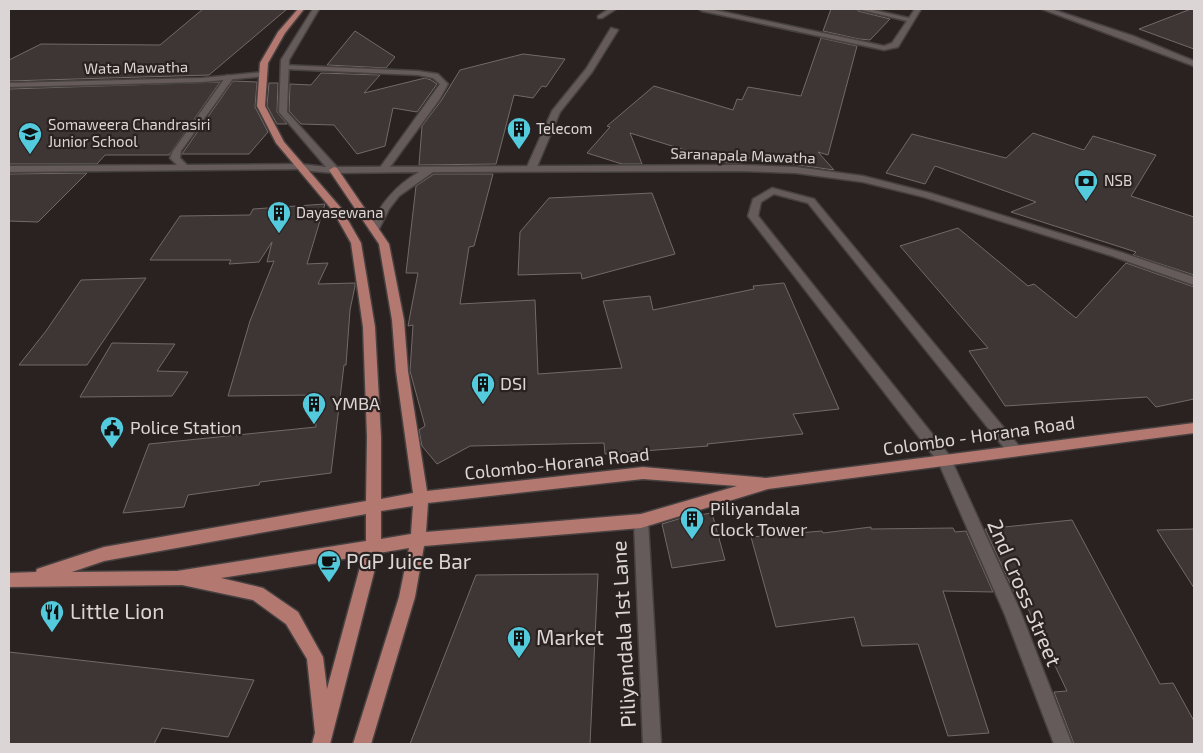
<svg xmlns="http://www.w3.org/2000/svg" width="1203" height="753" viewBox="0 0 1203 753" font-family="'Exo 2',sans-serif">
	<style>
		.building { fill: #3d3634; stroke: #726968 }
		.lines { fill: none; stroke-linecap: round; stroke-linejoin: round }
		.lane-casing { stroke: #464140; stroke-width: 3 }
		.street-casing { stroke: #464140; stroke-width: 3 }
		.secondary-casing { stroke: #464140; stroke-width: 3 }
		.primary-casing { stroke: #464140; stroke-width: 3 }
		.lane { fill: #645b5a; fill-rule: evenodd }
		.street { fill: #645b5a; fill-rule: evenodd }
		.secondary { fill: #645b5a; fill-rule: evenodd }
		.primary { fill: #b37870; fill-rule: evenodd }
		.labels { text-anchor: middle; stroke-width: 4.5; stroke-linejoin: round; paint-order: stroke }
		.far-street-label { font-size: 15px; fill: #dbd6d5; stroke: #2a2221 }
		.far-poi-label { font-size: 15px; fill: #dbd6d5; stroke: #2a2221; text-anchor: start }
		.poi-label { font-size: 18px; fill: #dbd6d5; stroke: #2a2221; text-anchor: start }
		.street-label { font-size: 18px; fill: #dbd6d5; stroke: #2a2221 }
		.near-poi-label { font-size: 21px; fill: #dbd6d5; stroke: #2a2221; text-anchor: start }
		.near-street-label { font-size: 21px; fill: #dbd6d5; stroke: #2a2221 }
	</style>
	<rect width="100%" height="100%" fill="#2a2221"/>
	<path class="building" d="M 203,9 L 287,9 L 209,75 L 9,81 L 9,60 L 41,44 L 160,45 Z
		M 831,9 L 856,9 L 858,11 L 890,19 L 870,40 L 859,39 L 823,31 Z
		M 1191,9 L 1194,9 L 1194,49 L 1139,29 Z
		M 355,31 L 395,57 L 386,68 L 327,65 Z
		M 821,38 L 857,46 L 828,155 L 818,152 L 834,170 L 749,158 L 742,163 L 727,163 L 630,133 L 642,164 L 622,164 L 587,153 L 610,127 L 607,126 L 654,86 L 733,110 L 737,99 L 742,100 L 748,87 L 801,96 Z
		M 523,54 L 565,59 L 546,87 L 542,86 L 533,98 L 514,95 L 496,164 L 419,165 L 422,126 L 441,101 L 460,70 Z
		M 321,73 L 380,75 L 364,93 L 425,78 L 431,80 L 437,84 L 417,112 L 393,108 L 385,146 L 357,154 L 334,125 L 301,124 L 289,111 L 290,84 L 311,85 Z
		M 233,81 L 257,82 L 255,107 L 268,132 L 249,154 L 182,154 Z
		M 220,82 L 169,155 L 105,155 L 97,164 L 9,164 L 9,89 Z
		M 269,83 L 278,83 L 277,112 L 287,124 L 277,124 L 267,106 Z
		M 1033,133 L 1084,150 L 1093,136 L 1156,155 L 1131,196 L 1194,217 L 1194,275 L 1133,255 L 1136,252 L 1011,212 L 1036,202 L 935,166 L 925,184 L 886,173 L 912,134 L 1006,158 Z
		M 87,173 L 38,222 L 9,221 L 9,174 Z
		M 434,174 L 493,174 L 474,246 L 469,247 L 460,304 L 535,300 L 538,374 L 622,368 L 603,301 L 650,296 L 653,310 L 754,289 L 753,286 L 784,283 L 839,409 L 793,414 L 803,434 L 707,444 L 708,446 L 605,454 L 604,443 L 470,446 L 437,464 L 422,446 L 419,430 L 425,426 L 410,371 L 413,325 L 408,326 L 418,273 L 406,273 L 416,186 Z
		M 652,193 L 675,254 L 582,279 L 581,273 L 518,275 L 520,232 L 549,198 Z
		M 325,204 L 307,264 L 328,263 L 318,284 L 355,283 L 355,286 L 350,310 L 346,365 L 344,365 L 331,473 L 260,482 L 259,485 L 188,495 L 184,507 L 123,513 L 149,444 L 316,427 L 314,395 L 228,396 L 250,321 L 274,261 L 267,262 L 272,242 L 259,262 L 229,264 L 231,260 L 150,260 L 180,216 L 250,215 L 253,209 Z
		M 958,228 L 1028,286 L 1034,284 L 1076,318 L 1126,263 L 1194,287 L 1194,399 L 1156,407 L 1147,397 L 1005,406 L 969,351 L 988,348 L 900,246 Z
		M 146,278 L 87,365 L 19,365 L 46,331 L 81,280 Z
		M 112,343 L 175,344 L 157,371 L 188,372 L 172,396 L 80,397 Z
		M 712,513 L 725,560 L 672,568 L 662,524 L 685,517 Z
		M 1072,520 L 1160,684 L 1173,683 L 1194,721 L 1194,744 L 1074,744 L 1054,692 L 1067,691 L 1020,592 L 1014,592 L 985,529 Z
		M 871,527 L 871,529 L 953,528 L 955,532 L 966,531 L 993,592 L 943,591 L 989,733 L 948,736 L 918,644 L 862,646 L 854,617 L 776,627 L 751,537 L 822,531 L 823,533 Z
		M 1194,529 L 1194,588 L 1157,530 Z
		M 598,574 L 590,744 L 410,744 L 476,575 Z
		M 9,652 L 254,680 L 228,737 L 162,728 L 154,744 L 9,744 Z"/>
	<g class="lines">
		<g class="lane-casing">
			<path id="lane" d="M 609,9 L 616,9 L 602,18 L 598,18 L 598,16 Z
				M 699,9 L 710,9 L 884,46 L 892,43 L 907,21 L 858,9 L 869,9 L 909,18 L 915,9 L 921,9 L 898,47 L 884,50 L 702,11 Z
				M 772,188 L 814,199 L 1019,446 L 1021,450 L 1019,454 L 1014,456 L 1009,454 L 808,203 L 774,194 L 761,202 L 758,216 L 949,455 L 951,459 L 949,463 L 944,465 L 939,463 L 748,216 L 753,199 Z"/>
		</g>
		<g class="street-casing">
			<path id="street" d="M 1042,9 L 1051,9 L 1133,36 L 1194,61 L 1194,66 Z
				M 611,28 L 618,30 L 592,72 L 560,112 L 536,169 L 534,171 L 528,171 L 526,169 L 552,111 L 586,69 Z
				M 282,65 L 418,71 L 438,74 L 448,84 L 439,100 L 387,171 L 384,172 L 379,169 L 440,84 L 433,78 L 418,75 L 285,69 L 281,67 Z
				M 227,75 L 234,77 L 181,151 L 180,158 L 187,165 L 300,164 L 303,165 L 303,169 L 9,172 L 9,166 L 177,165 L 170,158 L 173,151 Z
				M 944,453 L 949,455 L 951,459 L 1019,608 L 1072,744 L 1054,744 L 1005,615 L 937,459 L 939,455 Z
				M 641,514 L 646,516 L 648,521 L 661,744 L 643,744 L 634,521 L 636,516 Z"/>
		</g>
		<g class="secondary-casing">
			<path id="secondary" d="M 313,9 L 319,9 L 289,60 L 287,112 L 337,167 L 741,165 L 796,167 L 863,176 L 930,193 L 1120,252 L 1194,277 L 1194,285 L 1112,256 L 924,197 L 863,182 L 796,173 L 741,171 L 433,172 L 399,196 L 389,209 L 378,231 L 370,231 L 369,229 C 380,204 395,186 419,172 L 334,173 L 300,170 L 295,167 L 300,164 L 326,167 L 279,112 L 281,60 Z
				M 263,72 L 267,74 L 266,76 L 202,82 L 9,87 L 9,83 L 202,78 Z"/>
		</g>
		<g class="primary-casing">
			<path id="primary" d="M 298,9 L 304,9 L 285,33 L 268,63 L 265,106 L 284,142 L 341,208 L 361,243 L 375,327 L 381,437 L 381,499 L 413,493 L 396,371 L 392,320 L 379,244 L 329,170 L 334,167 L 337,168 L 389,244 L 404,320 L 408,371 L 427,491 L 643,467 L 766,478 L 1194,423 L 1194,433 L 768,489 L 641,528 L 424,546 L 415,597 L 371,744 L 353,744 L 399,597 L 409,548 L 379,553 L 330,744 L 312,744 L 315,733 L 307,659 L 286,624 L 253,600 L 182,585 L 9,587 L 9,573 L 36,572 L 37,569 L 43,567 L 104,547 L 366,501 L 367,437 L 363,327 L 351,243 L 333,211 L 276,143 L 257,106 L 260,63 L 278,32 ZM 643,479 L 737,486 L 641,514 L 426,532 L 428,503 ZM 413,506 L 411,534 L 381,539 L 381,511 ZM 366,514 L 366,541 L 177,571 L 72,572 L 104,561 ZM 363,556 L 327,689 L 323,657 L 298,612 L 263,588 L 221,578 Z"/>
		</g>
		<use href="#lane" class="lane"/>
		<use href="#street" class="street"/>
		<use href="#secondary" class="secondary"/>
		<use href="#primary" class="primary"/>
	</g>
	<defs>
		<g id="building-pin" transform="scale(1.25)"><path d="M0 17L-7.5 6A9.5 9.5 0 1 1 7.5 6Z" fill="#54cadd" stroke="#2a2221"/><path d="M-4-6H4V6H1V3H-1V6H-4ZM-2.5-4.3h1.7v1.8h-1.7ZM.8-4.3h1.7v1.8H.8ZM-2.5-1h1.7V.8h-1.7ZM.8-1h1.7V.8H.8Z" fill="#111"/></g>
		<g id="school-pin" transform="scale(1.25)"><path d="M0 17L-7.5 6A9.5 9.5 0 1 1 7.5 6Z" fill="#54cadd" stroke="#2a2221"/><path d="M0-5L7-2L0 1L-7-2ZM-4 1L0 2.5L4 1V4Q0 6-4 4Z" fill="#111"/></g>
		<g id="bank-pin" transform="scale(1.25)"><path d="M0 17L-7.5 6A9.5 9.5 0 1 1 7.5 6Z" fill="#54cadd" stroke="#2a2221"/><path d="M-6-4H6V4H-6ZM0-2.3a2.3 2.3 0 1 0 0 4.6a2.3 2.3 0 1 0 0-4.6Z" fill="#111"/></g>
		<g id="civic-pin" transform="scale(1.25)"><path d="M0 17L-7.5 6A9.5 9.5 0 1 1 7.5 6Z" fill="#54cadd" stroke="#2a2221"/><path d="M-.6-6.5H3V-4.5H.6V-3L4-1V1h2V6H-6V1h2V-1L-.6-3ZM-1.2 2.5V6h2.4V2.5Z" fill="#111"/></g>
		<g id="cafe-pin" transform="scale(1.25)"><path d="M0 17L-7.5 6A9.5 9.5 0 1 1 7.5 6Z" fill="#54cadd" stroke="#2a2221"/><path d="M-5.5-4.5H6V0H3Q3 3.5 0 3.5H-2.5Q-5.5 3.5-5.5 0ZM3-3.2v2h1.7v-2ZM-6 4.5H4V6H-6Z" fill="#111"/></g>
		<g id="restaurant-pin" transform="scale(1.25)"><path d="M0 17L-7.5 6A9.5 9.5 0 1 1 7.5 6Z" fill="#54cadd" stroke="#2a2221"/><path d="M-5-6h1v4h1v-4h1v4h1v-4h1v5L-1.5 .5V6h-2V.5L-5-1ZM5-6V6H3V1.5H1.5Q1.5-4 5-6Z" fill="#111"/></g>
	</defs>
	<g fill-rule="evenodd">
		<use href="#building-pin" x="519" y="129"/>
		<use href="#school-pin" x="30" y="134"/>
		<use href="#bank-pin" x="1086" y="181"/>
		<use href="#building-pin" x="279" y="213"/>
		<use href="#building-pin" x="483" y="384"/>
		<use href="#building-pin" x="314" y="404"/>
		<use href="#civic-pin" x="112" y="428"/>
		<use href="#building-pin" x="692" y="519"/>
		<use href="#cafe-pin" x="329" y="562"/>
		<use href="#restaurant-pin" x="52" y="612"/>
		<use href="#building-pin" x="519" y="638"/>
	</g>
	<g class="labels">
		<g class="far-street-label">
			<text transform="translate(136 68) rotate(-1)" y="5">Wata Mawatha</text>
			<text transform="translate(743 156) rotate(2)" y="5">Saranapala Mawatha</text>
		</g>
		<g class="far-poi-label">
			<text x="48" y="130">Somaweera Chandrasiri<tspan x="48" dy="17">Junior School</tspan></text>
			<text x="536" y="134">Telecom</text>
			<text x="1104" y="186">NSB</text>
			<text x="296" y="218">Dayasewana</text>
		</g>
		<g class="poi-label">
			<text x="500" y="390">DSI</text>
			<text x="332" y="410">YMBA</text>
			<text x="130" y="434">Police Station</text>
			<text x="710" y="515">Piliyandala<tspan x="710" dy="21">Clock Tower</tspan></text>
		</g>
		<g class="street-label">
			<text transform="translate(979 436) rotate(-8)" y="6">Colombo - Horana Road</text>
			<text transform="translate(557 464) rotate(-6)" y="6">Colombo-Horana Road</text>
		</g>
		<g class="near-poi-label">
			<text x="346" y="569">PGP Juice Bar</text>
			<text x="70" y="619">Little Lion</text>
			<text x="536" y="645">Market</text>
		</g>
		<g class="near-street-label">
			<text transform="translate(1024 593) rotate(67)" y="7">2nd Cross Street</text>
			<text transform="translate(624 634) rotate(-93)" y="7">Piliyandala 1st Lane</text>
		</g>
	</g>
	<rect width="1203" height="753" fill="none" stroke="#dbd6d5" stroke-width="20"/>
</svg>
